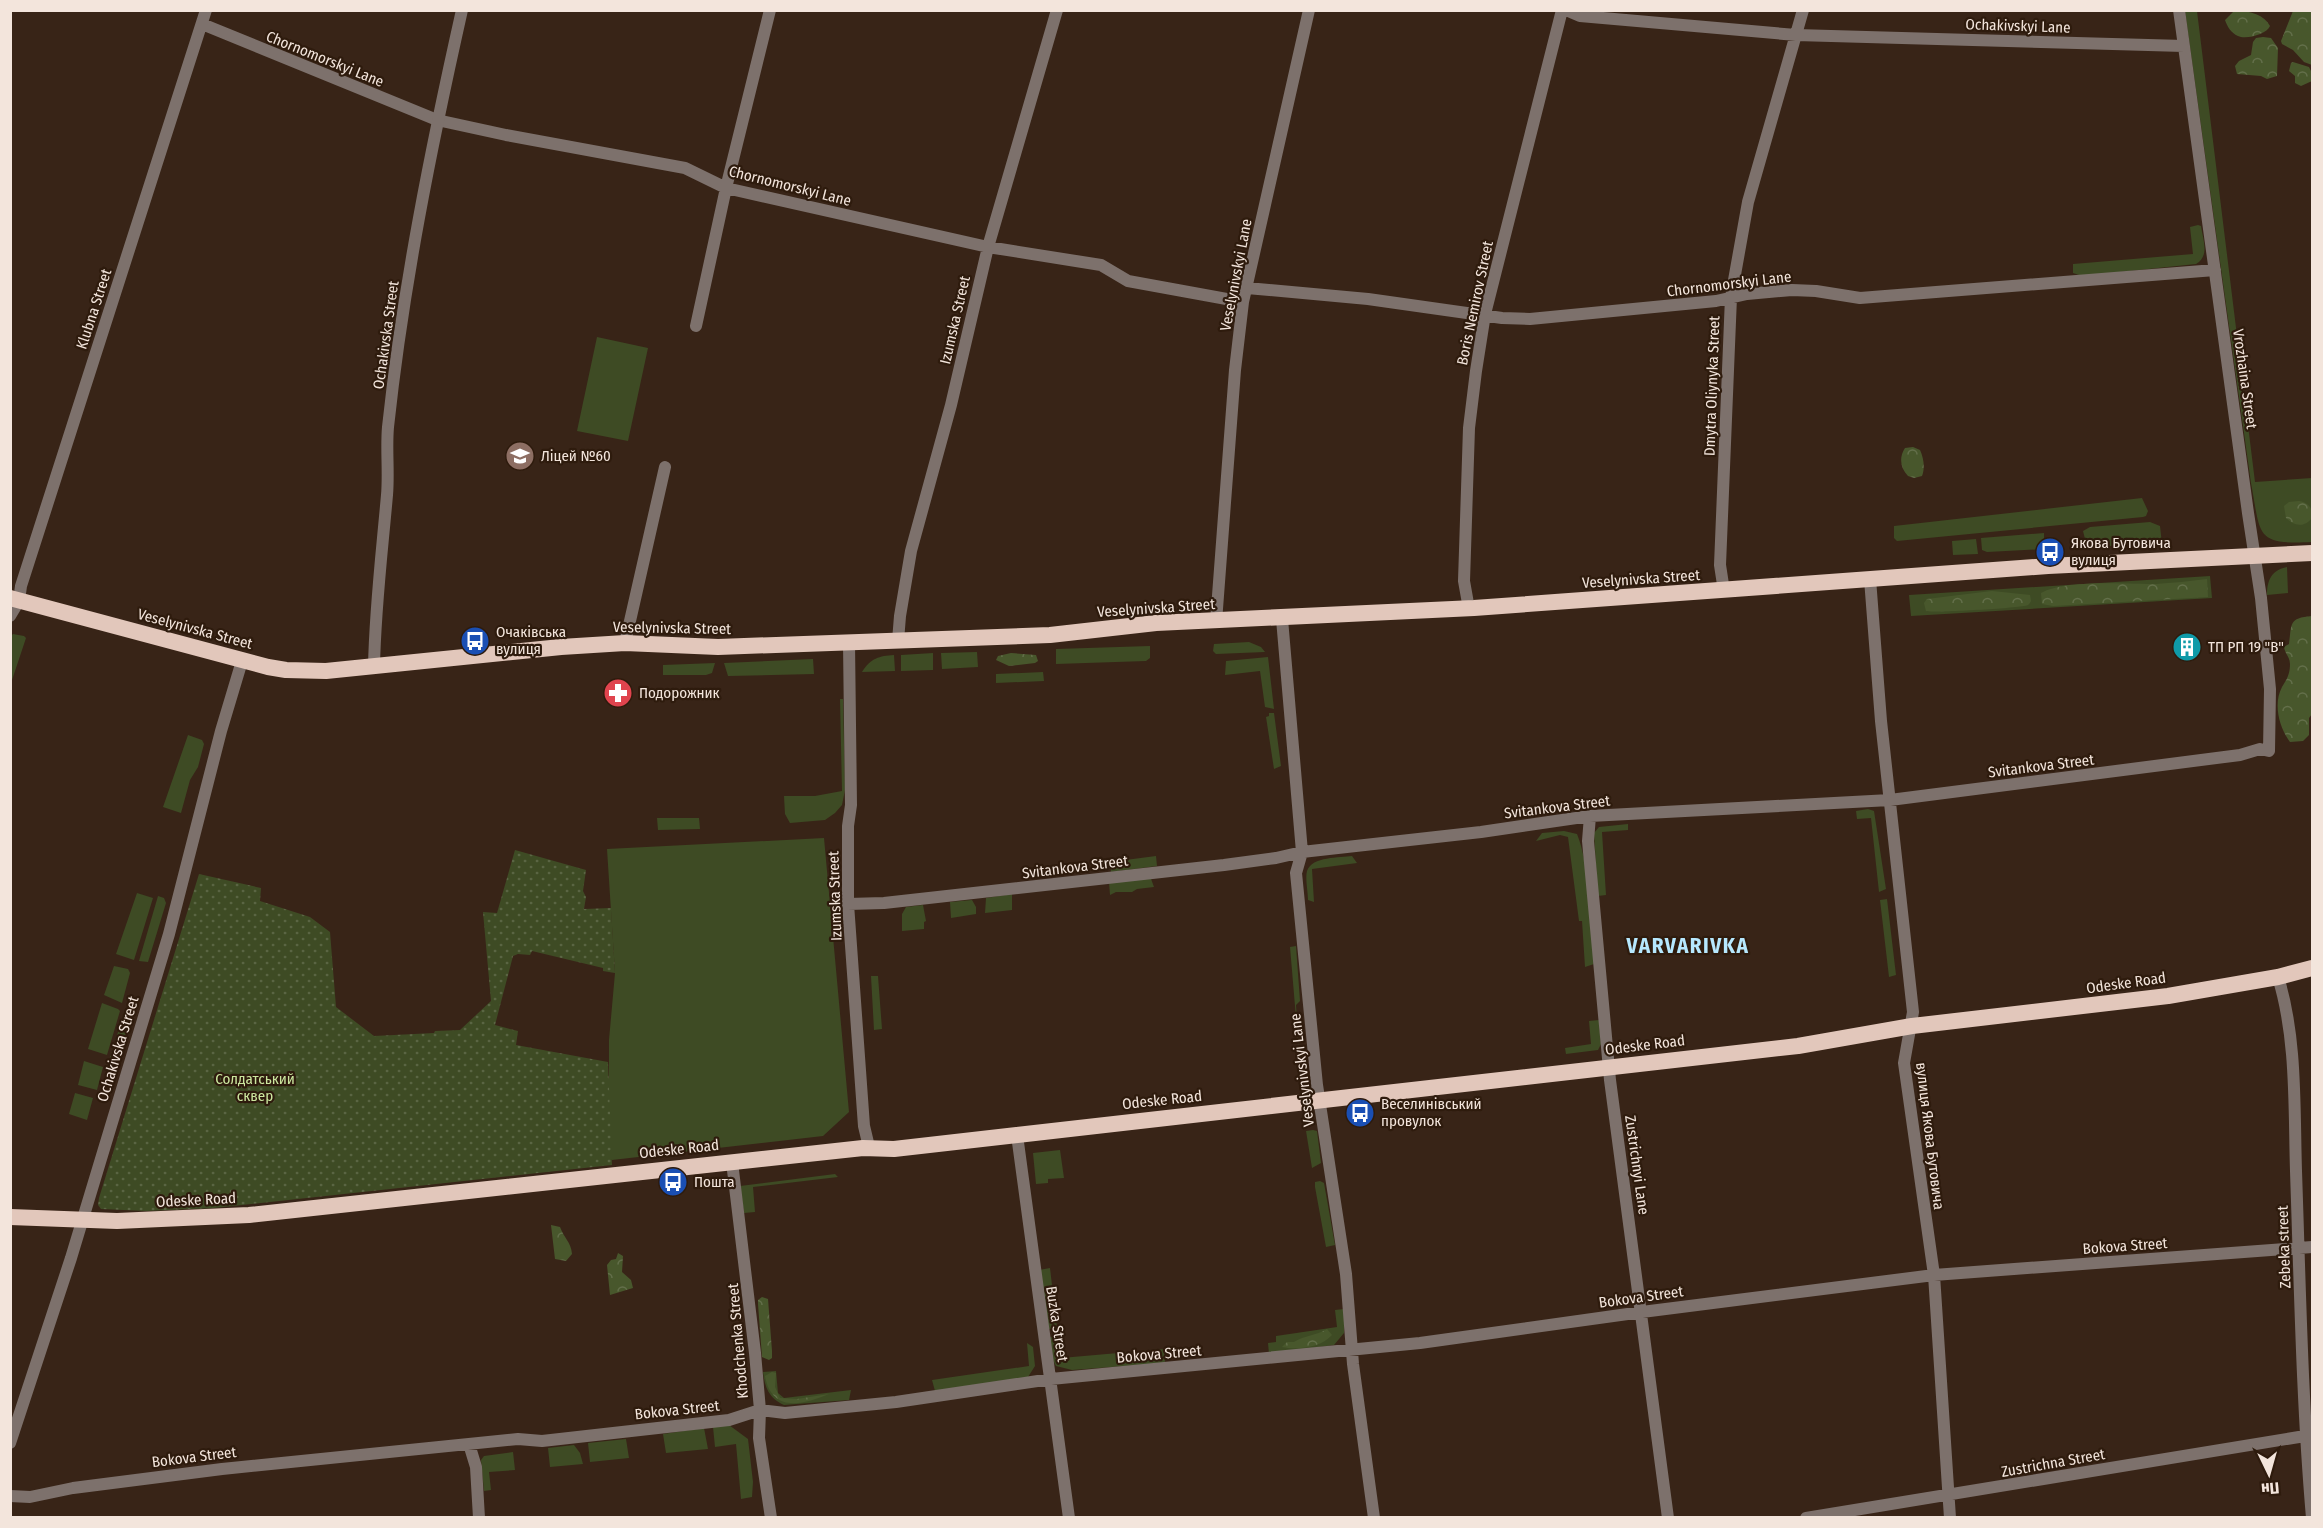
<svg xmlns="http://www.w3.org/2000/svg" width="2323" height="1528" viewBox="0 0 2323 1528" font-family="'Fira Sans Condensed',sans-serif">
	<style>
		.grass { fill: #3e4b24 }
		.forest { fill: url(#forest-crowns) }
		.park { fill: url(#park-dots) }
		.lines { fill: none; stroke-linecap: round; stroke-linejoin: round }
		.minor { stroke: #7d716c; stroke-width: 12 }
		.tertiary { stroke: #7d716c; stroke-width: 12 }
		.trunk { stroke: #e2c7bb; stroke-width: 16 }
		.labels { text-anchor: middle; stroke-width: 4.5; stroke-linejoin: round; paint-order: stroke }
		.street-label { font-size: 15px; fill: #f3e5dc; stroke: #2e1b0d }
		.poi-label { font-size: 15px; fill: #f3e5dc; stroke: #2e1b0d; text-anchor: start }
		.park-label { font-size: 15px; fill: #cce79f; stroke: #2e1b0d }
		.district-label { font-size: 21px; font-weight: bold; letter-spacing: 1.5px; fill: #b6e8fe; stroke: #2e1b0d }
	</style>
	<defs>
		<pattern id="forest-crowns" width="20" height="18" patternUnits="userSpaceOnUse" patternTransform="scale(1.5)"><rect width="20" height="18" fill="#48572c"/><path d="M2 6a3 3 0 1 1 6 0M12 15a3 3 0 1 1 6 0" fill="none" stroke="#636f4a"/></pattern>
		<pattern id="park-dots" width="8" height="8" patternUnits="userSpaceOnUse" patternTransform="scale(1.5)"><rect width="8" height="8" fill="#3e4b24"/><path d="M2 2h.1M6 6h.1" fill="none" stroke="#5a6543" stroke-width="1.8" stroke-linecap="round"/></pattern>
	</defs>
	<rect width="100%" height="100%" fill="#382417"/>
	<path class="grass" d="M 2185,11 L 2197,11 L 2255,482 L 2312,478 L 2312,542 C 2254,545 2261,535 2251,483 Z
		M 2198,225 L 2201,226 C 2203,240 2210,256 2196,264 L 2082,276 L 2073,273 L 2073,264 L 2193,254 L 2190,227 Z
		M 597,337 L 648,348 L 628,441 L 577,431 Z
		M 2142,498 L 2148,511 L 2146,516 L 2143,517 L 1897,541 L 1894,538 L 1894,526 Z
		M 2150,522 L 2160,526 L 2162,544 L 2087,547 L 2083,531 L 2090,527 Z
		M 2044,533 L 2044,549 L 1987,552 L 1982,550 L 1981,538 Z
		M 1976,539 L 1978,554 L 1953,555 L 1952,541 Z
		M 2287,567 L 2288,593 L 2267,595 C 2267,581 2271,570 2287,567 Z
		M 2210,576 L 2212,598 L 1911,616 L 1909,595 Z
		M 13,634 L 24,636 L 26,638 L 11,683 L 10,637 Z
		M 1249,642 L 1261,647 L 1265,652 L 1216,654 L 1213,651 L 1214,644 Z
		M 1150,646 L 1150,658 L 1146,661 L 1056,664 L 1056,649 Z
		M 977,652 L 978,667 L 942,669 L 941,653 Z
		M 933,653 L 933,670 L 901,671 L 901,655 Z
		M 894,655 L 895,671 L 862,672 C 871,658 879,656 894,655 Z
		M 1268,657 L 1274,709 L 1265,707 L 1260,671 L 1225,675 L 1226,661 Z
		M 813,659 L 814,674 L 728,676 L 724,663 Z
		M 715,663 L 712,673 L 706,675 L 663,675 L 663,665 Z
		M 1043,672 L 1044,681 L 996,683 L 996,674 Z
		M 840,699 L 843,699 L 845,790 L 842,805 L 835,813 L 825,820 L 790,823 L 785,814 L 784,796 L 815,796 L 842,791 Z
		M 1269,713 L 1274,713 L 1281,766 L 1274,769 L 1266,717 L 1269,716 Z
		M 188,735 L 202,740 L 204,744 L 198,767 L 190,780 L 181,813 L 163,807 Z
		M 1868,809 L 1874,811 L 1886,889 L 1879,892 L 1871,818 L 1857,819 L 1856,811 Z
		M 657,818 L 699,818 L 700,829 L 658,830 Z
		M 1628,824 L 1628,830 L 1602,832 L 1606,895 L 1598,896 L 1594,833 L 1599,827 Z
		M 1564,831 L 1577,834 C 1590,865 1591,929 1594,964 L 1585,967 L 1582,921 L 1579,921 L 1568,837 L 1560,835 L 1536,841 L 1542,833 Z
		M 824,838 L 849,1112 L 823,1136 L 612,1160 L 511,1046 L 515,1045 L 609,1078 L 609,1040 L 615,973 L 607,849 Z
		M 1156,856 L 1157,866 L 1111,872 L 1110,862 Z
		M 1352,856 L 1357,863 L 1312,869 L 1314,902 L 1308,900 C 1308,892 1305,878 1307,871 C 1312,856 1340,858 1352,856 Z
		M 1150,876 L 1154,887 L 1137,889 L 1132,892 L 1116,892 L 1110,895 L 1109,882 Z
		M 137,893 L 153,898 L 134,960 L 116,954 Z
		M 1012,894 L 1012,910 L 985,913 L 986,898 Z
		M 158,896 L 164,898 L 166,903 L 148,962 L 139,961 Z
		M 1887,899 L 1896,975 L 1889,977 L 1880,900 Z
		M 972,900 L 976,907 L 976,914 L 951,918 L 950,902 Z
		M 923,905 L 926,921 L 924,922 L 924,929 L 902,931 L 902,914 L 906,907 Z
		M 1296,946 L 1300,1001 L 1296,1005 L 1299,1053 L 1290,947 Z
		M 114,966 L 128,969 L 130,973 L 122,1003 L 104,995 Z
		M 871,976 L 878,976 L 882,1029 L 874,1030 Z
		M 102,1003 L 118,1009 L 120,1011 L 107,1055 L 88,1049 Z
		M 124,1013 L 132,1015 L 118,1061 L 110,1058 Z
		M 1599,1020 L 1601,1044 L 1598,1050 L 1566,1054 L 1565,1048 L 1591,1044 L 1589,1021 Z
		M 84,1061 L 103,1067 L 97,1090 L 78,1085 Z
		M 75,1093 L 93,1098 L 87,1120 L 69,1114 Z
		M 1313,1130 L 1317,1131 L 1321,1163 L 1312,1168 L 1306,1131 Z
		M 1060,1150 L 1064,1178 L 1048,1179 L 1048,1183 L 1036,1184 L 1033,1153 Z
		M 835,1174 L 838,1177 L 753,1187 L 755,1212 L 744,1213 L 740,1186 Z
		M 1320,1181 L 1324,1183 L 1335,1245 L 1326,1247 L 1315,1187 L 1315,1182 Z
		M 1050,1268 L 1057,1328 L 1049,1329 L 1039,1270 Z
		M 1344,1309 L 1344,1333 L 1334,1345 L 1269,1354 L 1268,1343 L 1276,1342 L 1276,1336 L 1337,1327 L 1335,1310 Z
		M 1058,1336 L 1061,1358 L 1164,1349 L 1165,1363 L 1072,1370 L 1056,1366 L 1053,1360 L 1050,1337 Z
		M 1027,1343 L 1033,1347 L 1035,1366 L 1028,1377 L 935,1391 L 932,1380 L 1029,1366 Z
		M 776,1371 L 778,1393 L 784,1398 L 851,1390 L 849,1400 L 784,1405 C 769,1398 765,1388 763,1372 Z
		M 729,1425 L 748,1439 L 753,1482 L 752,1497 L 741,1499 L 736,1444 L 715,1447 L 713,1427 Z
		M 704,1428 L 708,1449 L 666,1453 L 663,1434 Z
		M 626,1439 L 629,1458 L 590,1462 L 588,1443 Z
		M 574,1445 L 580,1453 L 583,1464 L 550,1467 L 548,1448 Z
		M 513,1452 L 515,1470 L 489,1472 L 491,1490 L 484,1491 L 481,1460 L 484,1456 Z"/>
	<path class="forest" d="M 2234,11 C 2246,10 2264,14 2270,26 C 2267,34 2246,40 2238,36 C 2231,33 2227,26 2225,20 Z
		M 2293,11 L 2312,11 L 2312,65 L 2304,62 L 2293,50 L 2282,44 L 2281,41 Z
		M 2263,37 L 2271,38 L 2278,48 L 2277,76 L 2267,79 L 2261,76 L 2237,74 L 2235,66 L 2239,61 L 2251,55 L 2253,42 L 2256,38 Z
		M 2293,62 L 2309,67 L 2312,73 L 2312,81 L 2301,86 L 2295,83 L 2295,76 L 2289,71 L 2291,63 Z
		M 1913,447 L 1920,450 C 1924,459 1925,468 1922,476 L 1914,478 L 1908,476 C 1900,468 1899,457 1905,448 Z
		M 2299,501 C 2309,503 2313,508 2312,518 C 2304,528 2294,526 2286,518 L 2284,506 L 2289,502 Z
		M 2207,579 L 2208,597 L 2053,606 L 2042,604 L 2041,593 C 2065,579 2126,584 2156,584 C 2173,583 2190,581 2207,579 Z
		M 1992,591 L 2030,595 L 2031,601 C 2030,603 2029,604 2028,605 C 2023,608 1932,613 1926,611 L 1924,603 L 1927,599 Z
		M 2312,616 L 2312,714 L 2309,718 L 2309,735 L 2303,741 L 2290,742 C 2279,727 2273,704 2282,687 C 2287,679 2290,674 2290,664 C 2290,657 2285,654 2284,647 L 2289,644 C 2292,624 2288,618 2312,616 Z
		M 1011,653 L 1036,655 L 1038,661 L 1035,663 L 1009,666 L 996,660 L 998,656 Z
		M 551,1225 L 560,1227 C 564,1238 571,1242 572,1254 L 566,1261 L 555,1259 Z
		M 618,1253 L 623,1256 L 622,1272 L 631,1280 L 633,1288 L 610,1295 L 607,1265 L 611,1260 L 616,1259 Z
		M 762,1297 L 768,1299 L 772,1351 L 772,1358 L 769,1360 L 762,1357 L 758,1304 L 758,1300 Z
		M 1327,1329 L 1332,1335 C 1320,1348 1298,1350 1282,1347 L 1287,1342 L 1294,1342 C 1305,1335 1316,1336 1327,1329 Z
		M 772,1372 L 776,1373 L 775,1387 L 780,1398 L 797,1399 L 829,1394 C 802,1405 772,1413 765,1376 Z"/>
	<path class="park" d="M 515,850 L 586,870 L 583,891 L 586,897 L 584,909 L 611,908 L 615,973 L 603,971 L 603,968 L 532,951 L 530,955 L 518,954 L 513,956 L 495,1025 L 518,1031 L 516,1045 L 608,1062 L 612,1165 L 214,1208 L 146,1211 L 101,1209 L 98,1205 L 99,1198 L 199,874 L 261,888 L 260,901 L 310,917 L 330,932 L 336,1007 L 374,1036 L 434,1033 L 435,1031 L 460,1030 L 491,1001 L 483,912 L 497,913 Z"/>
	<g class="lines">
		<path class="minor" d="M 1566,10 L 1580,16 L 1796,35 L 2184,46
			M 202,24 L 437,120 L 506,135 L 685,168 L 726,188 L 988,247 L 1101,265 L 1128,281 L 1243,302
			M 1247,288 L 1368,299 L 1502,318 L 1530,319 L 1716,301 L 1747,294 L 1792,290 L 1816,291 L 1860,298 L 2215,270
			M 696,326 L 726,188 L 770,10
			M 1870,579 L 1881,721 L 1913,1012 L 1904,1063 L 1934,1275 L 1950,1518
			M 1724,591 L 1720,565 L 1731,297 L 1748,202 L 1803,10
			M 1469,609 L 1464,581 L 1469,428 L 1476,371 L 1485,314 L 1562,10
			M 10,616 L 19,601 L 21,586 L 206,10
			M 1282,619 L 1302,852 L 1296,873 L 1317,1085 L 1346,1274 L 1353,1364 L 1374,1518
			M 1216,622 L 1235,370 L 1243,302 L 1309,10
			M 898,641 L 900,616 L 911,551 L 951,405 L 988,247 L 1057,10
			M 625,643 L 665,467
			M 849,643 L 851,805 L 848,826 L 848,904 L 864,1126 L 869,1147
			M 1590,816 L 1588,841 L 1610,1080 L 1668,1518
			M 848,904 L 884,903 L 1224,865 L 1276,858 L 1302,852 L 1481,832 L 1590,816 L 1890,800 L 2240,755 L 2260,749 L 2269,751 L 2270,689 L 2261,598 L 2248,513 L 2179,10
			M 2278,977 C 2297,1038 2294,1108 2296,1171 C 2300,1287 2302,1402 2312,1518
			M 1017,1135 L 1069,1518
			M 732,1162 L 755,1353 L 760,1410 L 759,1438 L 771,1518
			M 10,1443 L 71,1258 L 169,934 L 221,731 L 242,661
			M 469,1444 L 476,1467 L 479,1518
			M 10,1496 L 30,1497 L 73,1488 L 222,1469 L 518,1439 L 542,1441 L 729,1420 L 760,1410 L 785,1413 L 896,1402 L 1051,1379 L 1420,1343 L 1642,1312 L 1934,1275 L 2312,1247
			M 1806,1518 L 2305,1436"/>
		<path class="tertiary" d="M 374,667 C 375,609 382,552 387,495 C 389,472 386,449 388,427 C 403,287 431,148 462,10"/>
		<path class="trunk" d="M 10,598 L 268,667 L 286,670 L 326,671 L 561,647 L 625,643 L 718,647 L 1050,635 L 1156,623 L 1474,608 L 2048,566 L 2312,553
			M 10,1217 L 117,1221 L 249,1215 L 863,1148 L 894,1149 L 1798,1046 L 1912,1026 L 2168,996 L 2278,977 L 2312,968"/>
	</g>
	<defs>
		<g id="school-disc" transform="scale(1.5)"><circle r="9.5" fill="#8d6e63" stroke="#2e1b0d"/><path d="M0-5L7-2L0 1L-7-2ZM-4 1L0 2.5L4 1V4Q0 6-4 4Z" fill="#fff"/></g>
		<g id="bus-disc" transform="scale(1.5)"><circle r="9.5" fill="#1a4fb4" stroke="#2e1b0d"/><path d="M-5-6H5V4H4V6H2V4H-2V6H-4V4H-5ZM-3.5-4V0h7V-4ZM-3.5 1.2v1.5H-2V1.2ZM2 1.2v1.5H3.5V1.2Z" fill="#fff"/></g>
		<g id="building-disc" transform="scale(1.5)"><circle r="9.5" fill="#0f9aa8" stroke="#2e1b0d"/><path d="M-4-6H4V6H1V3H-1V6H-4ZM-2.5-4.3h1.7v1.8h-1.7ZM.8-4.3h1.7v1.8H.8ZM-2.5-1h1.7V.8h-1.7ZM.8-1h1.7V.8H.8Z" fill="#fff"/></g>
		<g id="pharmacy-disc" transform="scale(1.5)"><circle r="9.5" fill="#e0444e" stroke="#2e1b0d"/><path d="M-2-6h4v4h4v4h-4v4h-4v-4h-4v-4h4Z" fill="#fff"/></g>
	</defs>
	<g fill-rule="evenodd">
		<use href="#school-disc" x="520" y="456"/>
		<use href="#bus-disc" x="2050" y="552"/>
		<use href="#bus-disc" x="475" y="641"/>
		<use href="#building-disc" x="2187" y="647"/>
		<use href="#pharmacy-disc" x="618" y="693"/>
		<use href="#bus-disc" x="1360" y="1113"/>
		<use href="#bus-disc" x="673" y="1182"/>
	</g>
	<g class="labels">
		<g class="street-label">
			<text transform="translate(2018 26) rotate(2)" y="5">Ochakivskyi Lane</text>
			<text transform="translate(325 59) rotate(22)" y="5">Chornomorskyi Lane</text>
			<text transform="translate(790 186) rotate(14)" y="5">Chornomorskyi Lane</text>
			<text transform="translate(1236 275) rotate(-79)" y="5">Veselynivskyi Lane</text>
			<text transform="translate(1729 284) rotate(-7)" y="5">Chornomorskyi Lane</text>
			<text transform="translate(1475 303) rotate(-78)" y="5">Boris Nemirov Street</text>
			<text transform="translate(94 309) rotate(-72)" y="5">Klubna Street</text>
			<text transform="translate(955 320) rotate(-77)" y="5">Izumska Street</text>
			<text transform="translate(386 335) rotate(-82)" y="5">Ochakivska Street</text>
			<text transform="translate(2245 379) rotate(82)" y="5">Vrozhaina Street</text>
			<text transform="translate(1712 386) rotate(-88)" y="5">Dmytra Oliynyka Street</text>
			<text transform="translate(1641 579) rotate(-4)" y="5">Veselynivska Street</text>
			<text transform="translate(1156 608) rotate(-4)" y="5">Veselynivska Street</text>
			<text transform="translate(672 628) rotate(1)" y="5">Veselynivska Street</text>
			<text transform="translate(195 629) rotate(15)" y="5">Veselynivska Street</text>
			<text transform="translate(2041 766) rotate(-7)" y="5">Svitankova Street</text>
			<text transform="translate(1557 807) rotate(-7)" y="5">Svitankova Street</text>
			<text transform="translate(1075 867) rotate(-7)" y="5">Svitankova Street</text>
			<text transform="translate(835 896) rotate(-92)" y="5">Izumska Street</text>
			<text transform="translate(2126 983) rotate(-8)" y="5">Odeske Road</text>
			<text transform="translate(1645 1045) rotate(-7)" y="5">Odeske Road</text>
			<text transform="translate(118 1049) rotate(-73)" y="5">Ochakivska Street</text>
			<text transform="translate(1302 1070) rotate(-97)" y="5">Veselynivskyi Lane</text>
			<text transform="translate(1162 1100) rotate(-6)" y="5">Odeske Road</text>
			<text transform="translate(1930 1136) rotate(83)" y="5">вулиця Якова Бутовича</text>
			<text transform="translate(679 1149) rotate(-6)" y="5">Odeske Road</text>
			<text transform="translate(1637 1165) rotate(82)" y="5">Zustrichnyi Lane</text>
			<text transform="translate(196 1200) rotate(-3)" y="5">Odeske Road</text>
			<text transform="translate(2125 1246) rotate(-4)" y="5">Bokova Street</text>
			<text transform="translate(2284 1247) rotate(-92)" y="5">Zebeka street</text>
			<text transform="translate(1641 1297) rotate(-8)" y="5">Bokova Street</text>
			<text transform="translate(1057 1324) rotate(81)" y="5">Buzka Street</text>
			<text transform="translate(738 1341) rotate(-95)" y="5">Khodchenka Street</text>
			<text transform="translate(1159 1354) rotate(-5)" y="5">Bokova Street</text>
			<text transform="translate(677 1410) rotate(-6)" y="5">Bokova Street</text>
			<text transform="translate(194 1457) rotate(-7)" y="5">Bokova Street</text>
			<text transform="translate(2053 1463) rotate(-10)" y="5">Zustrichna Street</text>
		</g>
		<g class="poi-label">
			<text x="541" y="461">Ліцей №60</text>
			<text x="2071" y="548">Якова Бутовича<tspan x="2071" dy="17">вулиця</tspan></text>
			<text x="496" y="637">Очаківська<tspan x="496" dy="17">вулиця</tspan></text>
			<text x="2208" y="652">ТП РП 19 "В"</text>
			<text x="639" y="698">Подорожник</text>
			<text x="1381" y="1109">Веселинівський<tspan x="1381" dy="17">провулок</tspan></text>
			<text x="694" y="1187">Пошта</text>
		</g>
		<g class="park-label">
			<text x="255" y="1084">Солдатський<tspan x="255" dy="17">сквер</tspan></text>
		</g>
		<g class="district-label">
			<text x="1688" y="953">VARVARIVKA</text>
		</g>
	</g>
	<rect width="2323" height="1528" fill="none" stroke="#f3e5dc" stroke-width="24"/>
	<g transform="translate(2269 1474) rotate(175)" stroke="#2e1b0d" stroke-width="4.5" paint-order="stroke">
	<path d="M0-4.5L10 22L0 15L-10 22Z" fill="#f3e5dc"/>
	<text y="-9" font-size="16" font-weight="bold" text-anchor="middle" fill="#f3e5dc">Пн</text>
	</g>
</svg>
